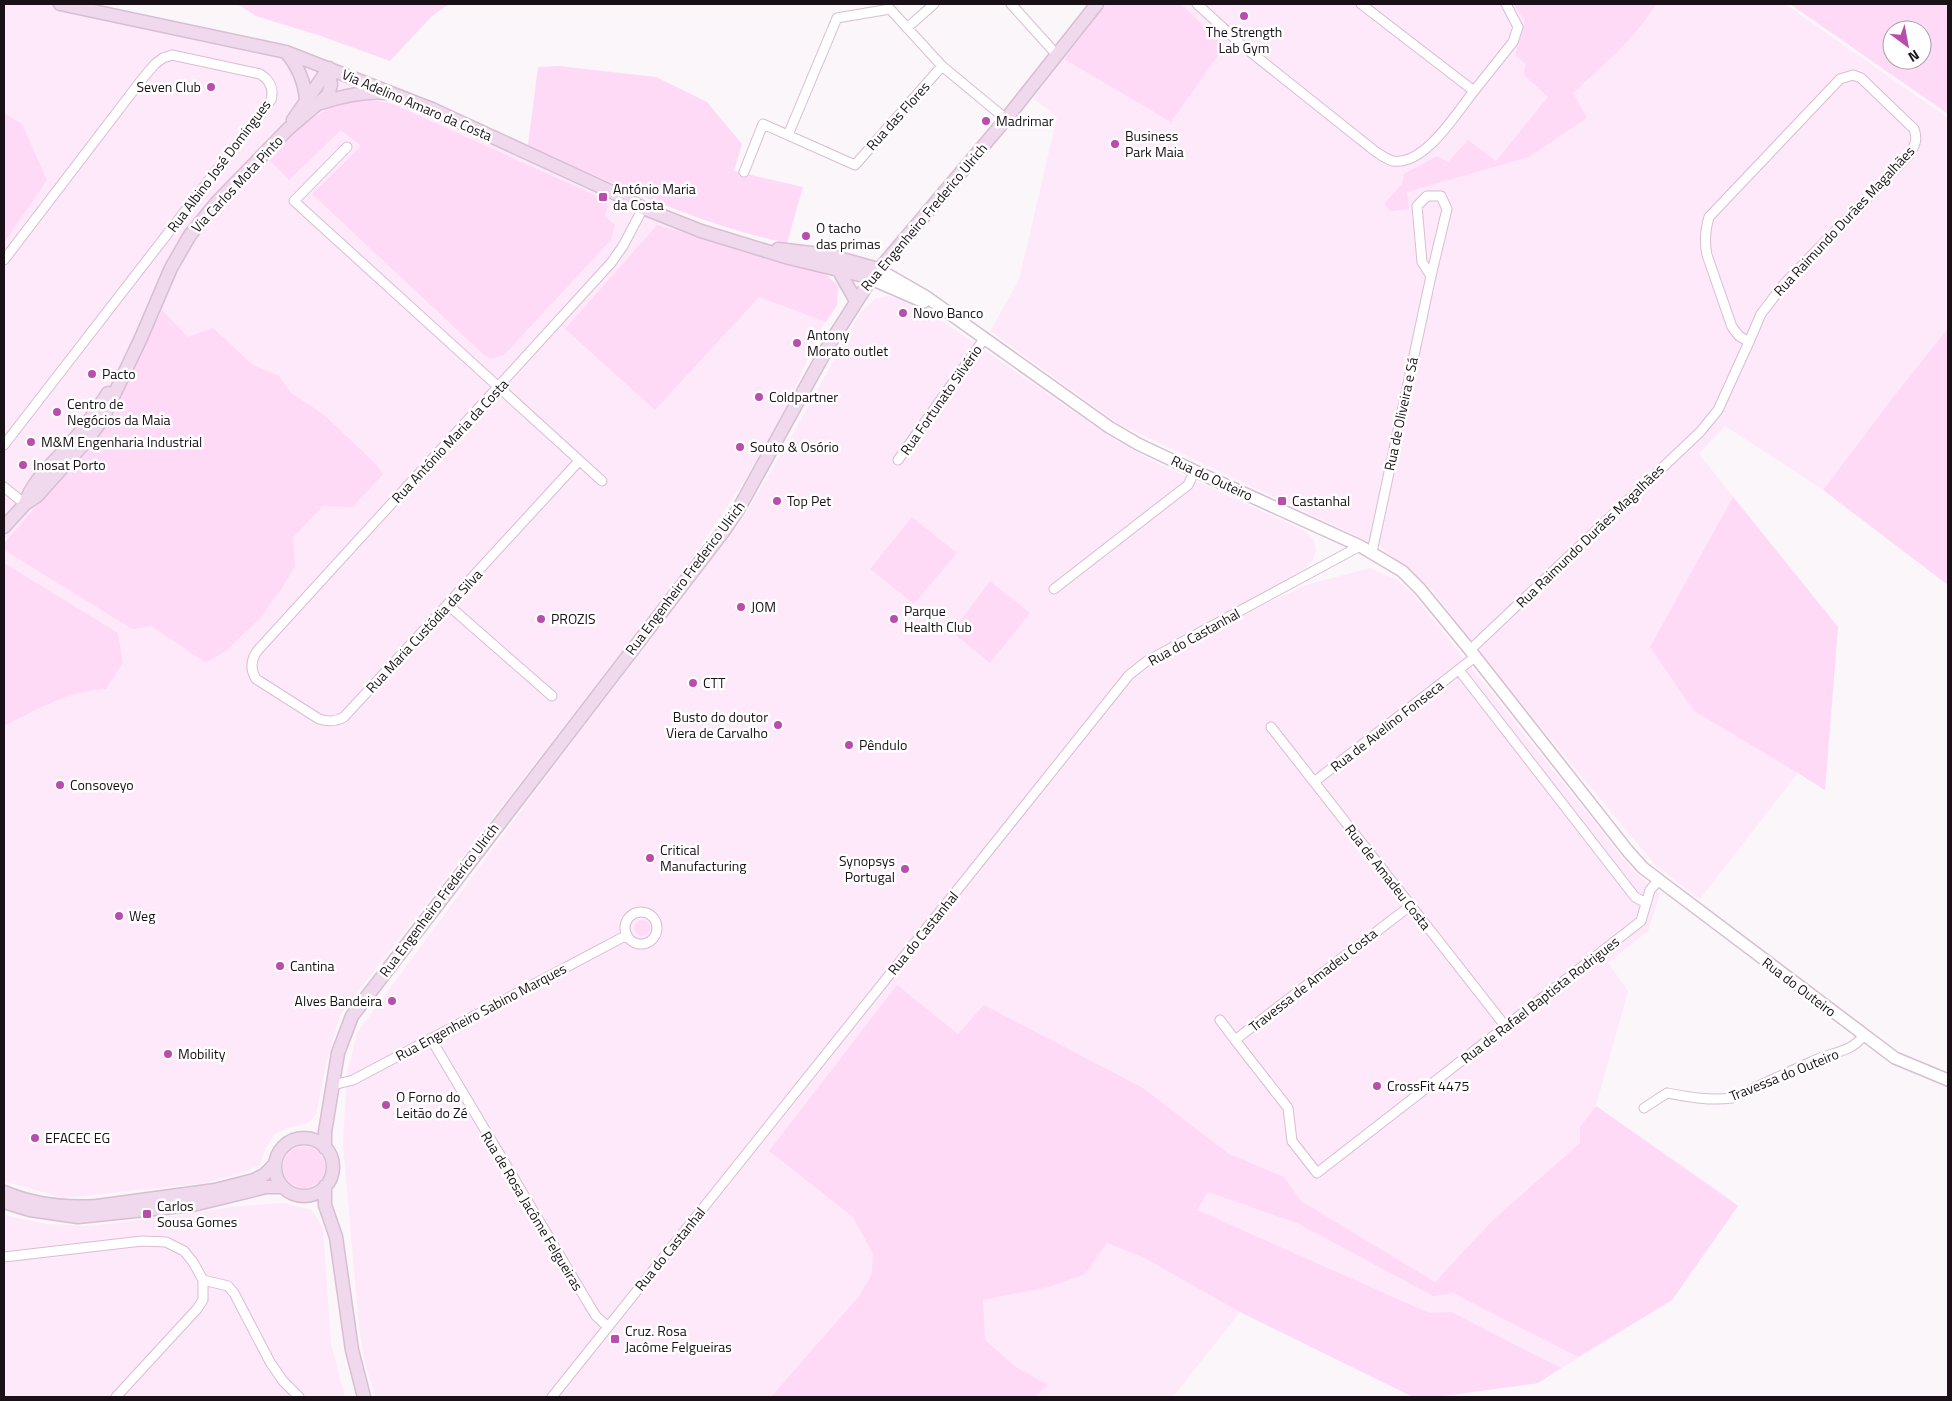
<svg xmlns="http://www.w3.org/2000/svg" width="1952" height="1401" viewBox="0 0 1952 1401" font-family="'Titillium Web',sans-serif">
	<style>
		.built { fill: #fee9fa }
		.green { fill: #fedaf7; fill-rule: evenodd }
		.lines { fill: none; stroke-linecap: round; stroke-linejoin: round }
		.minor-casing { stroke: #d8bdd3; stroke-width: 11 }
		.tertiary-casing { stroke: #d8bdd3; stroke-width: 14 }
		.secondary-casing { stroke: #d8bdd3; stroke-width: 15 }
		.minor { stroke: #fff; stroke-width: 9 }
		.tertiary { stroke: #fff; stroke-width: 11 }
		.secondary { stroke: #f0d9ed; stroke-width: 12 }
		.poi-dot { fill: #b84dad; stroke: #fff; stroke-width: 2 }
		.labels { text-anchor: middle; stroke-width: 5; stroke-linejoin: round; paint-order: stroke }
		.poi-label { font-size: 14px; fill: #191018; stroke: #fff; text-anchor: start }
		.street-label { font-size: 14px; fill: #191018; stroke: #fff }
	</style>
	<rect width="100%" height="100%" fill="#fbf6fa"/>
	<path class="built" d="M 4,4 L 76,4 L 270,47 L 422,107 L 528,145 L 764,254 L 842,284 L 780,421 L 744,481 L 684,571 L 340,1015 L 326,1064 L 316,1115 L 306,1124 L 290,1127 L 275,1134 L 265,1149 L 260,1165 L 242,1173 L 205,1183 L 63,1198 L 4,1181 L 4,543 L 8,539 L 4,537 Z
		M 1106,4 L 1785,4 L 1948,118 L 1948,328 L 1891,400 L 1823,490 L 1725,426 L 1699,454 L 1838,627 L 1825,790 L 1798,773 L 1700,899 L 1656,866 L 1490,666 L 1432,590 L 1382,548 L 1117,423 L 990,331 L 1019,280 L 1057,117 L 1033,98 Z
		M 888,296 L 907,301 L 932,314 L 1110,437 L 1159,464 L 1305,531 L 1314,540 L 1316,550 L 1313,560 L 1305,568 L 1153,657 L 1306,585 L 1370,568 L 1397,580 L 1412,593 L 1633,871 L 1660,894 L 1648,931 L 1608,963 L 1628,991 L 1596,1106 L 1713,1187 L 1738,1206 L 1672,1300 L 1538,1383 L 1436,1397 L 1413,1397 L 1240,1312 L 1173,1397 L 376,1397 L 365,1364 L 359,1327 L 343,1144 L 347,1074 L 357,1033 L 552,769 L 744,517 L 790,439 L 860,313 L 874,299 Z
		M 284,1203 L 312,1210 L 323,1228 L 331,1344 L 345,1397 L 4,1397 L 4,1214 L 12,1217 L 47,1224 L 88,1226 L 182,1215 L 230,1207 Z"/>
	<path class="green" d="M 237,4 L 449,4 L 432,16 L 390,61 L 321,36 L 256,16 Z
		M 1106,4 L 1181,4 L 1225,46 L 1171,122 L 1064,59 Z
		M 1513,4 L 1656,4 C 1635,39 1603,65 1573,93 L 1587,118 L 1529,157 L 1407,192 L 1409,209 L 1391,211 L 1384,204 L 1402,184 L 1404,174 L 1437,156 L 1448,162 L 1468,140 L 1496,161 L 1548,97 L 1523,74 L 1526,64 L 1515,55 L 1525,21 Z
		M 1790,4 L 1948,4 L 1948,114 ZM 1892,30 L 1922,30 L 1922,60 L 1892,60 Z
		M 559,66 L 656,77 L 707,102 L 742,144 L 734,171 L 803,187 L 787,243 C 696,224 612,183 528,145 L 538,67 Z
		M 378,101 L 393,104 L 608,201 L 605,216 L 615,225 L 611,240 L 504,355 L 492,359 L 484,355 L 312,194 L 361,146 L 341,130 L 289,180 L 268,159 C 291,136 316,108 350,102 C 359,101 369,101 378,101 Z
		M 4,113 L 22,124 L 47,180 L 4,243 Z
		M 657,225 L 826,274 L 838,287 L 837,305 L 826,322 L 759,297 L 655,410 L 565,329 Z
		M 162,310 L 188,337 L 213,328 L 253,365 L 279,376 L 291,393 L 323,414 L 376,464 L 383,474 L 353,507 L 323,506 L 293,537 L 295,566 L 282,588 L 260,618 L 227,650 L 206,663 L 151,626 L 132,629 L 4,550 L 4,543 L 104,430 Z
		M 1948,328 L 1948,585 L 1823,490 L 1891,400 Z
		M 1733,497 L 1838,627 L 1825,790 L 1798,773 L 1694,711 L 1650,647 Z
		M 912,517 L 957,553 L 914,604 L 870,569 Z
		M 4,563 L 118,633 L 123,663 L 106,689 C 68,690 37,710 4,726 Z
		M 990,581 L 1030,613 L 990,663 L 952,632 Z
		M634 928a8 8 0 1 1 16 0a8 8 0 1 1-16 0Z
		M 897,985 L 958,1034 L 984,1005 L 1143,1088 L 1229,1154 L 1284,1177 L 1301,1201 L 1435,1282 L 1493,1220 L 1580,1143 L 1580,1127 L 1596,1106 L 1738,1206 L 1672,1300 L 1578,1357 L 1453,1293 L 1433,1296 L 1297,1223 L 1208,1192 L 1197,1210 L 1429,1313 L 1451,1312 L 1561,1368 L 1538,1383 L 1436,1397 L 1413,1397 L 1240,1312 L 1143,1257 L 1107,1243 L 1085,1274 L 1049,1287 L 983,1300 L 985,1340 L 1016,1367 L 1048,1385 L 1035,1397 L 771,1397 L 860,1295 L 872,1273 L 873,1254 L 853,1217 L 769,1151 Z
		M283 1167a21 21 0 1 1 42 0a21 21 0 1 1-42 0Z"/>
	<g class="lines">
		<g class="minor-casing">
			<path id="minor" d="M 1011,4 L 1057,55
				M 1197,4 L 1243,46 L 1376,152 C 1381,155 1388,160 1393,161 C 1425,166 1457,112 1474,91 L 1361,4
				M 907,28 L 934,4
				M 1474,91 L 1513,42 L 1518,27 L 1506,4
				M 788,135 L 837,18 L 890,9 L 942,66 L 1006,119
				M 347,147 L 294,201 L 602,481
				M 744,172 L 763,124 L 855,165 L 942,66
				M 1427,196 L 1441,196 L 1447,209 L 1431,276 L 1422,262 L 1417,206 Z
				M 4,260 L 143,78 L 155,64 L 163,58 L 172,55 L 260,74 C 270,80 274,89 271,100 L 4,445
				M 898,460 L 984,339
				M 579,461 L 344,717 C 335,722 328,722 319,719 L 256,679 C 250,669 251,659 258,650 L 611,263 L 623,246 L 643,208
				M 4,487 L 25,504
				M 1372,552 L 1431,276
				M 1054,589 L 1188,485 L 1195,471
				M 448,605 L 552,696
				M 1470,650 L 1700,432 L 1718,410 L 1749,342 L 1739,336 L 1732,327 L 1707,255 C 1704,241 1705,230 1709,217 L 1840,79 L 1853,75 L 1861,78 L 1914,129 C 1918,140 1915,145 1909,155 L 1784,284 L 1761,314 L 1749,342
				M 1459,670 L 1635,897 L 1646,903
				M 1271,727 L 1506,1027
				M 1314,782 L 1475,657
				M625 928a16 16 0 1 1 32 0a16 16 0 1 1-32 0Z
				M 1220,1020 L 1235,1040 L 1410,906
				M 431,1039 L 588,1303 L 596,1316 L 608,1327
				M 1235,1040 L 1288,1108 L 1292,1141 L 1317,1173 L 1641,921 L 1650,890 L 1658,881
				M 333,1085 L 353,1080 L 627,935
				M 1644,1108 L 1667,1093 C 1689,1097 1710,1101 1732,1098 C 1759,1086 1786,1073 1813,1061 C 1831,1052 1851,1053 1863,1036
				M 4,1257 L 142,1241 L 166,1242 L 184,1251 L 193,1262 L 203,1280 L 203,1300 L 197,1309 L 116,1397
				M 203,1280 L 228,1286 L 234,1293 L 270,1362 L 283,1381 L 299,1397
				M 552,1397 L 1129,675 L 1147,661 L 1360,546"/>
		</g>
		<g class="tertiary-casing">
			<path id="tertiary" d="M 878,269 L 925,296 L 1109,427 L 1138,444 L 1195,471 L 1360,546 L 1402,571 L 1420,589 L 1470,650 L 1627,850 L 1643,868 L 1895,1058 L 1948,1080
				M 871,279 L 924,302"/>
		</g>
		<g class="secondary-casing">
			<path id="secondary" d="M 60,4 L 286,52 L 432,109 L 625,198 L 643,208 L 701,231 L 789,258 L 864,276 L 871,279
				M 286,52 C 298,66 304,80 306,98
				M 321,103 C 343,96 364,91 387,93
				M 293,120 L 329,68
				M 778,249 L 828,255 L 878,269
				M 839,271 L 856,301
				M 25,504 C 32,480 55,462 71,443 C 85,427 97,410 108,393
				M 4,527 L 25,504 L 37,496 L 88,439 L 102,420 L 141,338 L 171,268 L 190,235 L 217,202 L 288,129 L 328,95 L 331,85 L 329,68
				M275 1167a29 29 0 1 1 58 0a29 29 0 1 1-58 0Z
				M 325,1148 L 325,1132 L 338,1053 L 352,1016 L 723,532 L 738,510 L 830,343 L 871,279 L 1006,119 L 1097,4
				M 325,1186 L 325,1205 L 336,1237 L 352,1350 L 364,1397
				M 4,1192 C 34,1205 65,1208 97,1206 L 215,1190 L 254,1180 L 264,1175 L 275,1164
				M 4,1202 L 30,1210 L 78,1217 L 193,1205 L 266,1187 L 283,1187"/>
		</g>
		<use href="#minor" class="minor"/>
		<use href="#tertiary" class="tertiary"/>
		<use href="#secondary" class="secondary"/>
	</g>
	<g class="poi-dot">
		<circle cx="1244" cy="16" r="5"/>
		<circle cx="211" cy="87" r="5"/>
		<circle cx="986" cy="121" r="5"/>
		<circle cx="1115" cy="144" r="5"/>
		<rect x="598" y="192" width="10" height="10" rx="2.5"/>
		<circle cx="806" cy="236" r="5"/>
		<circle cx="903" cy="313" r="5"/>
		<circle cx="797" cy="343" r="5"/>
		<circle cx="92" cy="374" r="5"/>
		<circle cx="759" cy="397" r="5"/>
		<circle cx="57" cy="412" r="5"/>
		<circle cx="31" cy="442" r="5"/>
		<circle cx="740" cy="447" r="5"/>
		<circle cx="23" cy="465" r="5"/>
		<circle cx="777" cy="501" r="5"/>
		<rect x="1277" y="496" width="10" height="10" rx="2.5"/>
		<circle cx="741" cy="607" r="5"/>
		<circle cx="541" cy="619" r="5"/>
		<circle cx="894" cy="619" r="5"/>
		<circle cx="693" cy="683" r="5"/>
		<circle cx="778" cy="725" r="5"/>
		<circle cx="849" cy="745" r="5"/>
		<circle cx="60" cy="785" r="5"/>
		<circle cx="650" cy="858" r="5"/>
		<circle cx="905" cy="869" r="5"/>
		<circle cx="119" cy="916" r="5"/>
		<circle cx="280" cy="966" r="5"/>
		<circle cx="392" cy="1001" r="5"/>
		<circle cx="168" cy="1054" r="5"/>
		<circle cx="1377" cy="1086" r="5"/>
		<circle cx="386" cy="1105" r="5"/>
		<circle cx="35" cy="1138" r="5"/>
		<rect x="142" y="1209" width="10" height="10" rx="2.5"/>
		<rect x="610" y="1334" width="10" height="10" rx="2.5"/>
	</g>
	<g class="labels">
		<g class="poi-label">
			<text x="1244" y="37" text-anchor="middle">The Strength<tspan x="1244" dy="16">Lab Gym</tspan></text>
			<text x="201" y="92" text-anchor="end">Seven Club</text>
			<text x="996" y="126">Madrimar</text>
			<text x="1125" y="141">Business<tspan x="1125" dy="16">Park Maia</tspan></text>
			<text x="613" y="194">António Maria<tspan x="613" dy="16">da Costa</tspan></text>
			<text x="816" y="233">O tacho<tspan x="816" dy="16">das primas</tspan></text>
			<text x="913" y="318">Novo Banco</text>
			<text x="807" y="340">Antony<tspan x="807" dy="16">Morato outlet</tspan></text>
			<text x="102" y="379">Pacto</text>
			<text x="769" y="402">Coldpartner</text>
			<text x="67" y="409">Centro de<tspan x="67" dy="16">Negócios da Maia</tspan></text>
			<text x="41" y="447">M&amp;M Engenharia Industrial</text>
			<text x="750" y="452">Souto &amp; Osório</text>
			<text x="33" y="470">Inosat Porto</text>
			<text x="787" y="506">Top Pet</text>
			<text x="1292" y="506">Castanhal</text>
			<text x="751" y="612">JOM</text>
			<text x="904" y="616">Parque<tspan x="904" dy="16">Health Club</tspan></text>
			<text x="551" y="624">PROZIS</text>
			<text x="703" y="688">CTT</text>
			<text x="768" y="722" text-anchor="end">Busto do doutor<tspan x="768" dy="16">Viera de Carvalho</tspan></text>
			<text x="859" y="750">Pêndulo</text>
			<text x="70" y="790">Consoveyo</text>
			<text x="660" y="855">Critical<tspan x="660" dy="16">Manufacturing</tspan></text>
			<text x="895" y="866" text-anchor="end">Synopsys<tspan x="895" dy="16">Portugal</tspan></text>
			<text x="129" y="921">Weg</text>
			<text x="290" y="971">Cantina</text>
			<text x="382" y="1006" text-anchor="end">Alves Bandeira</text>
			<text x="178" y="1059">Mobility</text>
			<text x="1387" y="1091">CrossFit 4475</text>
			<text x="396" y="1102">O Forno do<tspan x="396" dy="16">Leitão do Zé</tspan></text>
			<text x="45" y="1143">EFACEC EG</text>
			<text x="157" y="1211">Carlos<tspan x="157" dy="16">Sousa Gomes</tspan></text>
			<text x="625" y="1336">Cruz. Rosa<tspan x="625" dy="16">Jacôme Felgueiras</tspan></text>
		</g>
		<g class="street-label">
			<text transform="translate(417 105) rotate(23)" y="5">Via Adelino Amaro da Costa</text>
			<text transform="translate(898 116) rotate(-48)" y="5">Rua das Flores</text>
			<text transform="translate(219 166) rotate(-53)" y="5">Rua Albino José Domingues</text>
			<text transform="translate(237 184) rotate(-47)" y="5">Via Carlos Mota Pinto</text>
			<text transform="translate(924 217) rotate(-50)" y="5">Rua Engenheiro Frederico Ulrich</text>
			<text transform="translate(1844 221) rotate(-47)" y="5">Rua Raimundo Durães Magalhães</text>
			<text transform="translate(941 400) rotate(-55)" y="5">Rua Fortunato Silvério</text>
			<text transform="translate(1401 414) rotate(-78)" y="5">Rua de Oliveira e Sá</text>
			<text transform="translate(450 441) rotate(-47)" y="5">Rua António Maria da Costa</text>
			<text transform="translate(1212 478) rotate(25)" y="5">Rua do Outeiro</text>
			<text transform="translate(1590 536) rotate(-44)" y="5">Rua Raimundo Durães Magalhães</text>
			<text transform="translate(685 578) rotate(-53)" y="5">Rua Engenheiro Frederico Ulrich</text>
			<text transform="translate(424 631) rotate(-47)" y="5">Rua Maria Custódia da Silva</text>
			<text transform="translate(1194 637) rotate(-29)" y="5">Rua do Castanhal</text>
			<text transform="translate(1387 726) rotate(-38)" y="5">Rua de Avelino Fonseca</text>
			<text transform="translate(1388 877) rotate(52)" y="5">Rua de Amadeu Costa</text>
			<text transform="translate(439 900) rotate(-53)" y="5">Rua Engenheiro Frederico Ulrich</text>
			<text transform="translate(923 933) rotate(-51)" y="5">Rua do Castanhal</text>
			<text transform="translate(1313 980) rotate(-38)" y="5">Travessa de Amadeu Costa</text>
			<text transform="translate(1799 987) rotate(37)" y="5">Rua do Outeiro</text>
			<text transform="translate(1540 1000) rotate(-38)" y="5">Rua de Rafael Baptista Rodrigues</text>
			<text transform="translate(481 1012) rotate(-28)" y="5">Rua Engenheiro Sabino Marques</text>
			<text transform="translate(1784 1075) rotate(-22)" y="5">Travessa do Outeiro</text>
			<text transform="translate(532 1211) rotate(59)" y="5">Rua de Rosa Jacôme Felgueiras</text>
			<text transform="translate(670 1249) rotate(-51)" y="5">Rua do Castanhal</text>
		</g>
	</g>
	<rect width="1952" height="1401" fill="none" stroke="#191018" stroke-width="10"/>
	<g transform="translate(1907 45) rotate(148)"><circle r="24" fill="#ffffff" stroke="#a39fa3"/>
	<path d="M0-4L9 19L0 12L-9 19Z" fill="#b84dad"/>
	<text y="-8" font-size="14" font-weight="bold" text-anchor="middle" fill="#191018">N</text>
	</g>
</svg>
